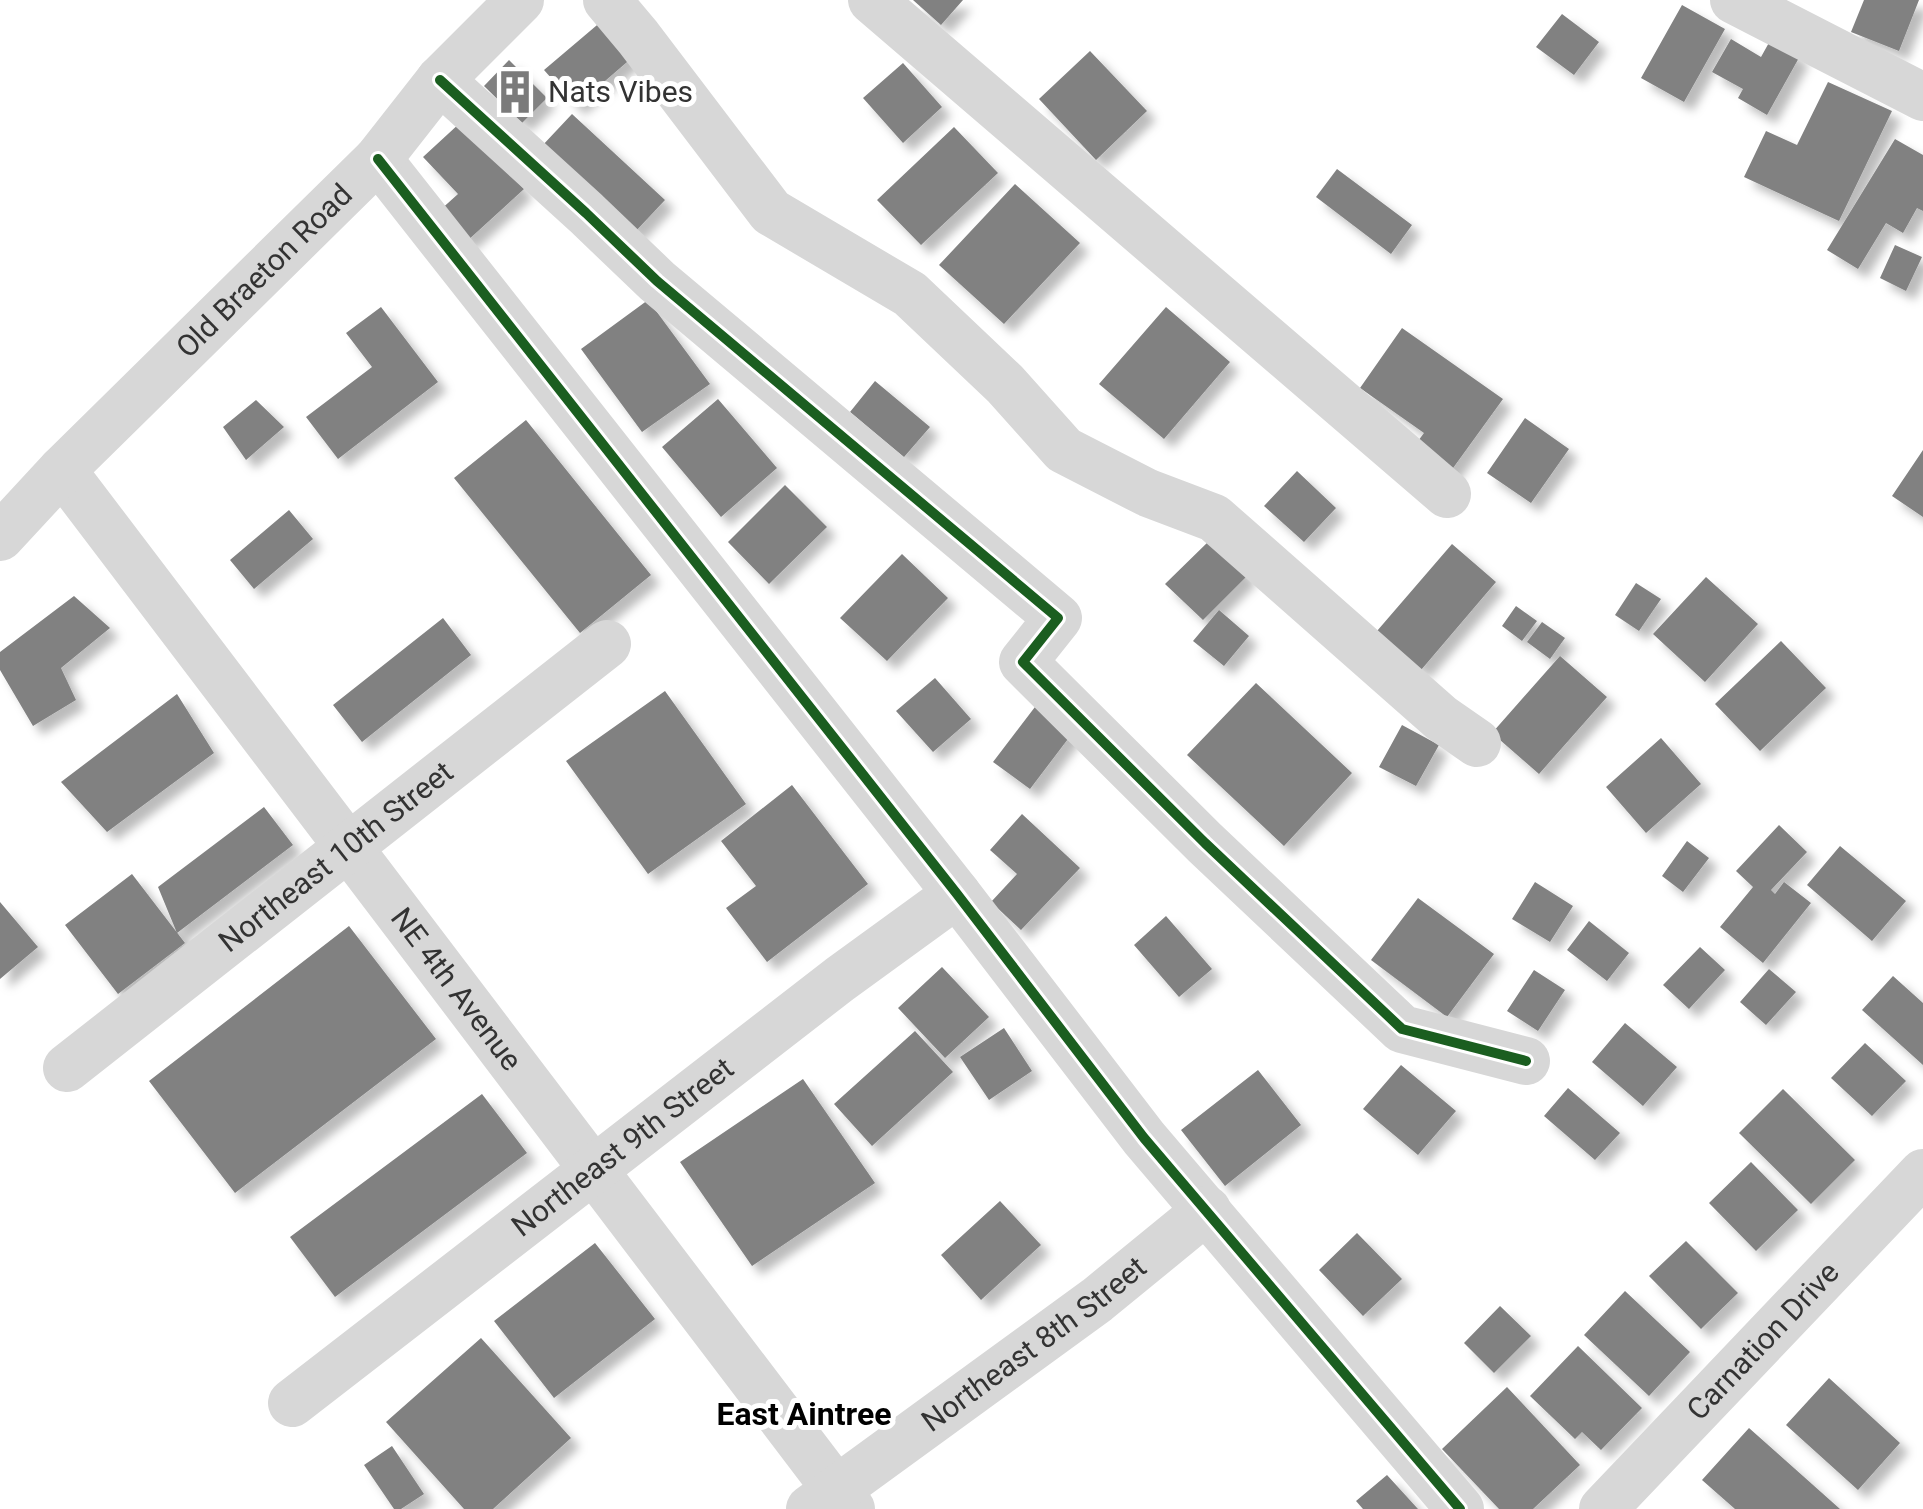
<svg xmlns="http://www.w3.org/2000/svg" width="1923" height="1509" viewBox="0 0 1923 1509" font-family="Roboto,sans-serif">
	<style>
		.building { fill: #818181; filter: url(#shadow) }
		.lines { fill: none; stroke-linecap: round; stroke-linejoin: round }
		.minor { stroke: #d7d7d7; stroke-width: 48 }
		.cycleway-casing { stroke: #fff; stroke-width: 16 }
		.cycleway { stroke: #1b5e20; stroke-width: 10 }
		.labels { text-anchor: middle; stroke-width: 10; stroke-linejoin: round; paint-order: stroke }
		.poi-label { font-size: 30px; fill: #333; stroke: #fff; text-anchor: start }
		.street-label { font-size: 30px; fill: #333; stroke: #fff }
		.neighbourhood-label { font-size: 32px; font-weight: bold; fill: #000; stroke: #fff }
	</style>
	<defs>
		<filter id="shadow"><feDropShadow dx="9" dy="9" stdDeviation="5" flood-color="#0004"/></filter>
	</defs>
	<rect width="100%" height="100%" fill="#fff"/>
	<path class="building" d="M 913,0 L 963,0 L 941,25 Z
		M 1864,0 L 1919,0 L 1899,51 L 1851,32 Z
		M 1682,5 L 1725,29 L 1684,102 L 1641,78 Z
		M 1562,14 L 1599,42 L 1574,75 L 1536,47 Z
		M 603,20 L 634,56 L 576,106 L 544,70 Z
		M 1731,39 L 1761,57 L 1771,39 L 1800,56 L 1767,115 L 1738,98 L 1743,89 L 1712,72 Z
		M 1090,51 L 1147,111 L 1096,160 L 1039,99 Z
		M 509,60 L 547,98 L 522,123 L 484,86 Z
		M 903,63 L 942,107 L 903,143 L 863,98 Z
		M 1828,82 L 1892,111 L 1839,221 L 1744,177 L 1766,131 L 1797,145 Z
		M 572,114 L 665,200 L 634,233 L 541,147 Z
		M 461,122 L 524,189 L 466,242 L 438,212 L 458,194 L 423,157 Z
		M 954,127 L 998,173 L 921,245 L 877,200 Z
		M 1895,139 L 1923,155 L 1923,211 L 1917,208 L 1903,233 L 1886,223 L 1858,269 L 1827,250 Z
		M 1337,169 L 1412,225 L 1391,254 L 1316,197 Z
		M 1015,184 L 1080,243 L 1004,324 L 939,265 Z
		M 1895,245 L 1922,257 L 1906,291 L 1880,278 Z
		M 648,300 L 710,384 L 642,432 L 581,349 Z
		M 381,307 L 438,382 L 338,459 L 306,417 L 372,367 L 346,333 Z
		M 1166,307 L 1230,362 L 1164,439 L 1099,384 Z
		M 1402,328 L 1503,399 L 1448,475 L 1412,449 L 1424,433 L 1360,388 Z
		M 875,381 L 930,427 L 904,457 L 850,412 Z
		M 718,399 L 777,468 L 721,517 L 662,447 Z
		M 256,400 L 284,427 L 246,460 L 223,427 Z
		M 1525,418 L 1569,449 L 1531,503 L 1487,473 Z
		M 526,420 L 651,575 L 580,633 L 454,478 Z
		M 1923,450 L 1923,517 L 1892,496 Z
		M 1297,471 L 1336,508 L 1304,542 L 1264,506 Z
		M 785,485 L 827,527 L 769,584 L 728,542 Z
		M 289,510 L 313,539 L 254,589 L 230,560 Z
		M 1211,539 L 1248,575 L 1203,620 L 1165,584 Z
		M 1452,544 L 1496,582 L 1421,670 L 1377,631 Z
		M 902,554 L 948,598 L 887,661 L 840,618 Z
		M 1706,577 L 1758,624 L 1705,682 L 1653,634 Z
		M 1636,583 L 1661,599 L 1639,631 L 1615,615 Z
		M 74,596 L 110,628 L 61,668 L 76,700 L 33,726 L 0,670 L 0,652 Z
		M 1516,606 L 1537,621 L 1522,641 L 1502,626 Z
		M 1219,610 L 1249,636 L 1224,666 L 1193,641 Z
		M 443,618 L 471,655 L 362,742 L 333,705 Z
		M 1542,622 L 1565,638 L 1550,659 L 1527,642 Z
		M 1781,641 L 1826,688 L 1760,751 L 1715,704 Z
		M 1560,656 L 1607,697 L 1539,774 L 1492,733 Z
		M 935,678 L 971,719 L 933,752 L 896,711 Z
		M 1256,683 L 1352,773 L 1284,846 L 1187,755 Z
		M 665,691 L 746,804 L 648,874 L 566,761 Z
		M 177,694 L 214,753 L 107,832 L 61,782 Z
		M 1038,703 L 1074,731 L 1030,789 L 993,762 Z
		M 1402,725 L 1439,745 L 1416,786 L 1379,767 Z
		M 1661,738 L 1701,784 L 1646,833 L 1606,787 Z
		M 792,785 L 868,884 L 767,962 L 726,908 L 756,886 L 721,841 Z
		M 264,807 L 293,845 L 177,933 L 158,887 Z
		M 1022,814 L 1080,868 L 1021,930 L 991,902 L 1017,874 L 990,850 Z
		M 1779,825 L 1807,852 L 1771,890 L 1775,894 L 1784,882 L 1811,903 L 1763,963 L 1720,927 L 1753,887 L 1736,871 Z
		M 1687,841 L 1709,858 L 1683,892 L 1662,876 Z
		M 1840,846 L 1906,901 L 1872,941 L 1807,885 Z
		M 132,874 L 185,943 L 118,994 L 65,925 Z
		M 1535,882 L 1573,906 L 1550,942 L 1512,919 Z
		M 1418,898 L 1494,954 L 1447,1017 L 1371,960 Z
		M 0,902 L 38,947 L 0,979 Z
		M 1166,916 L 1212,969 L 1179,997 L 1134,945 Z
		M 1589,921 L 1629,953 L 1607,981 L 1567,950 Z
		M 349,926 L 436,1039 L 235,1193 L 149,1081 Z
		M 1700,947 L 1725,970 L 1689,1009 L 1663,985 Z
		M 942,967 L 989,1017 L 945,1058 L 898,1008 Z
		M 1769,969 L 1796,992 L 1766,1025 L 1740,1002 Z
		M 1534,970 L 1565,990 L 1538,1031 L 1507,1011 Z
		M 1893,976 L 1923,1003 L 1923,1065 L 1862,1010 Z
		M 1625,1023 L 1677,1067 L 1643,1106 L 1592,1062 Z
		M 1004,1028 L 1032,1071 L 989,1100 L 960,1057 Z
		M 915,1031 L 953,1072 L 872,1146 L 834,1104 Z
		M 1865,1043 L 1906,1081 L 1872,1116 L 1831,1078 Z
		M 1401,1065 L 1456,1111 L 1418,1155 L 1363,1109 Z
		M 1258,1070 L 1301,1125 L 1225,1186 L 1181,1130 Z
		M 803,1079 L 875,1183 L 752,1266 L 680,1162 Z
		M 1568,1088 L 1620,1133 L 1595,1160 L 1544,1116 Z
		M 1783,1089 L 1855,1160 L 1811,1204 L 1739,1133 Z
		M 482,1094 L 527,1153 L 335,1297 L 290,1237 Z
		M 1751,1162 L 1798,1210 L 1756,1251 L 1709,1203 Z
		M 1000,1201 L 1041,1245 L 981,1300 L 941,1255 Z
		M 1357,1233 L 1402,1279 L 1363,1316 L 1319,1270 Z
		M 1686,1241 L 1738,1293 L 1701,1329 L 1649,1276 Z
		M 595,1243 L 655,1319 L 554,1398 L 494,1321 Z
		M 1625,1291 L 1690,1352 L 1649,1396 L 1584,1335 Z
		M 1500,1306 L 1531,1336 L 1494,1373 L 1464,1343 Z
		M 481,1338 L 571,1438 L 493,1509 L 464,1509 L 386,1422 Z
		M 1578,1346 L 1642,1408 L 1601,1450 L 1582,1432 L 1575,1439 L 1530,1396 Z
		M 1829,1378 L 1900,1443 L 1858,1490 L 1786,1425 Z
		M 1507,1387 L 1580,1465 L 1533,1509 L 1499,1509 L 1442,1449 Z
		M 1749,1428 L 1840,1509 L 1735,1509 L 1702,1480 Z
		M 392,1446 L 424,1494 L 401,1509 L 394,1509 L 364,1465 Z
		M 1387,1475 L 1418,1509 L 1363,1509 L 1356,1501 Z"/>
	<g class="lines">
		<g class="minor">
			<path d="M 607,0 L 638,37 L 771,212 L 910,294 L 1005,384 L 1064,450 L 1148,493 L 1214,518 L 1441,718 L 1477,743"/>
			<path d="M 872,0 L 1447,494"/>
			<path d="M 1734,0 L 1923,97"/>
			<path d="M 440,80 L 586,213 L 657,281 L 1058,618 L 1023,662 L 1205,843 L 1402,1029 L 1526,1061"/>
			<path d="M 378,159 L 957,894 L 1144,1138 L 1460,1509"/>
			<path id="s1" d="M 62,470 L 851,1509"/>
			<path id="s2" d="M 0,537 L 62,470 L 378,159 L 440,80 L 520,0"/>
			<path id="s3" d="M 67,1068 L 607,644"/>
			<path id="s4" d="M 292,1403 L 840,979 L 957,894"/>
			<path id="s5" d="M 810,1509 L 1097,1300 L 1207,1210"/>
			<path id="s6" d="M 1603,1509 L 1923,1173"/>
		</g>
		<g class="cycleway-casing">
			<path id="cycleway" d="M 440,80 L 586,213 L 657,281 L 1058,618 L 1023,662 L 1205,843 L 1402,1029 L 1526,1061
				M 378,159 L 957,894 L 1144,1138 L 1460,1509"/>
		</g>
		<use href="#cycleway" class="cycleway"/>
	</g>
	<defs>
		<g id="building-bare" transform="scale(3.45)"><path d="M-4-6H4V6H1V3H-1V6H-4ZM-2.5-4.3h1.7v1.8h-1.7ZM.8-4.3h1.7v1.8H.8ZM-2.5-1h1.7V.8h-1.7ZM.8-1h1.7V.8H.8Z" fill="#7a7a7a" stroke="#fff" stroke-width="2.5" paint-order="stroke"/></g>
	</defs>
	<g fill-rule="evenodd">
		<use href="#building-bare" x="515" y="92"/>
	</g>
	<g class="labels">
		<g class="poi-label">
			<text x="548" y="102">Nats Vibes</text>
		</g>
		<g class="street-label">
			<text dy="10" stroke="none"><textPath href="#s2" startOffset="375">Old Braeton Road</textPath></text>
			<text dy="10" stroke="none"><textPath href="#s3" startOffset="342">Northeast 10th Street</textPath></text>
			<text dy="10" stroke="none"><textPath href="#s1" startOffset="652">NE 4th Avenue</textPath></text>
			<text dy="10" stroke="none"><textPath href="#s4" startOffset="418">Northeast 9th Street</textPath></text>
			<text dy="10" stroke="none"><textPath href="#s6" startOffset="232">Carnation Drive</textPath></text>
			<text dy="10" stroke="none"><textPath href="#s5" startOffset="278">Northeast 8th Street</textPath></text>
		</g>
		<g class="neighbourhood-label">
			<text x="804" y="1425">East Aintree</text>
		</g>
	</g>
</svg>
